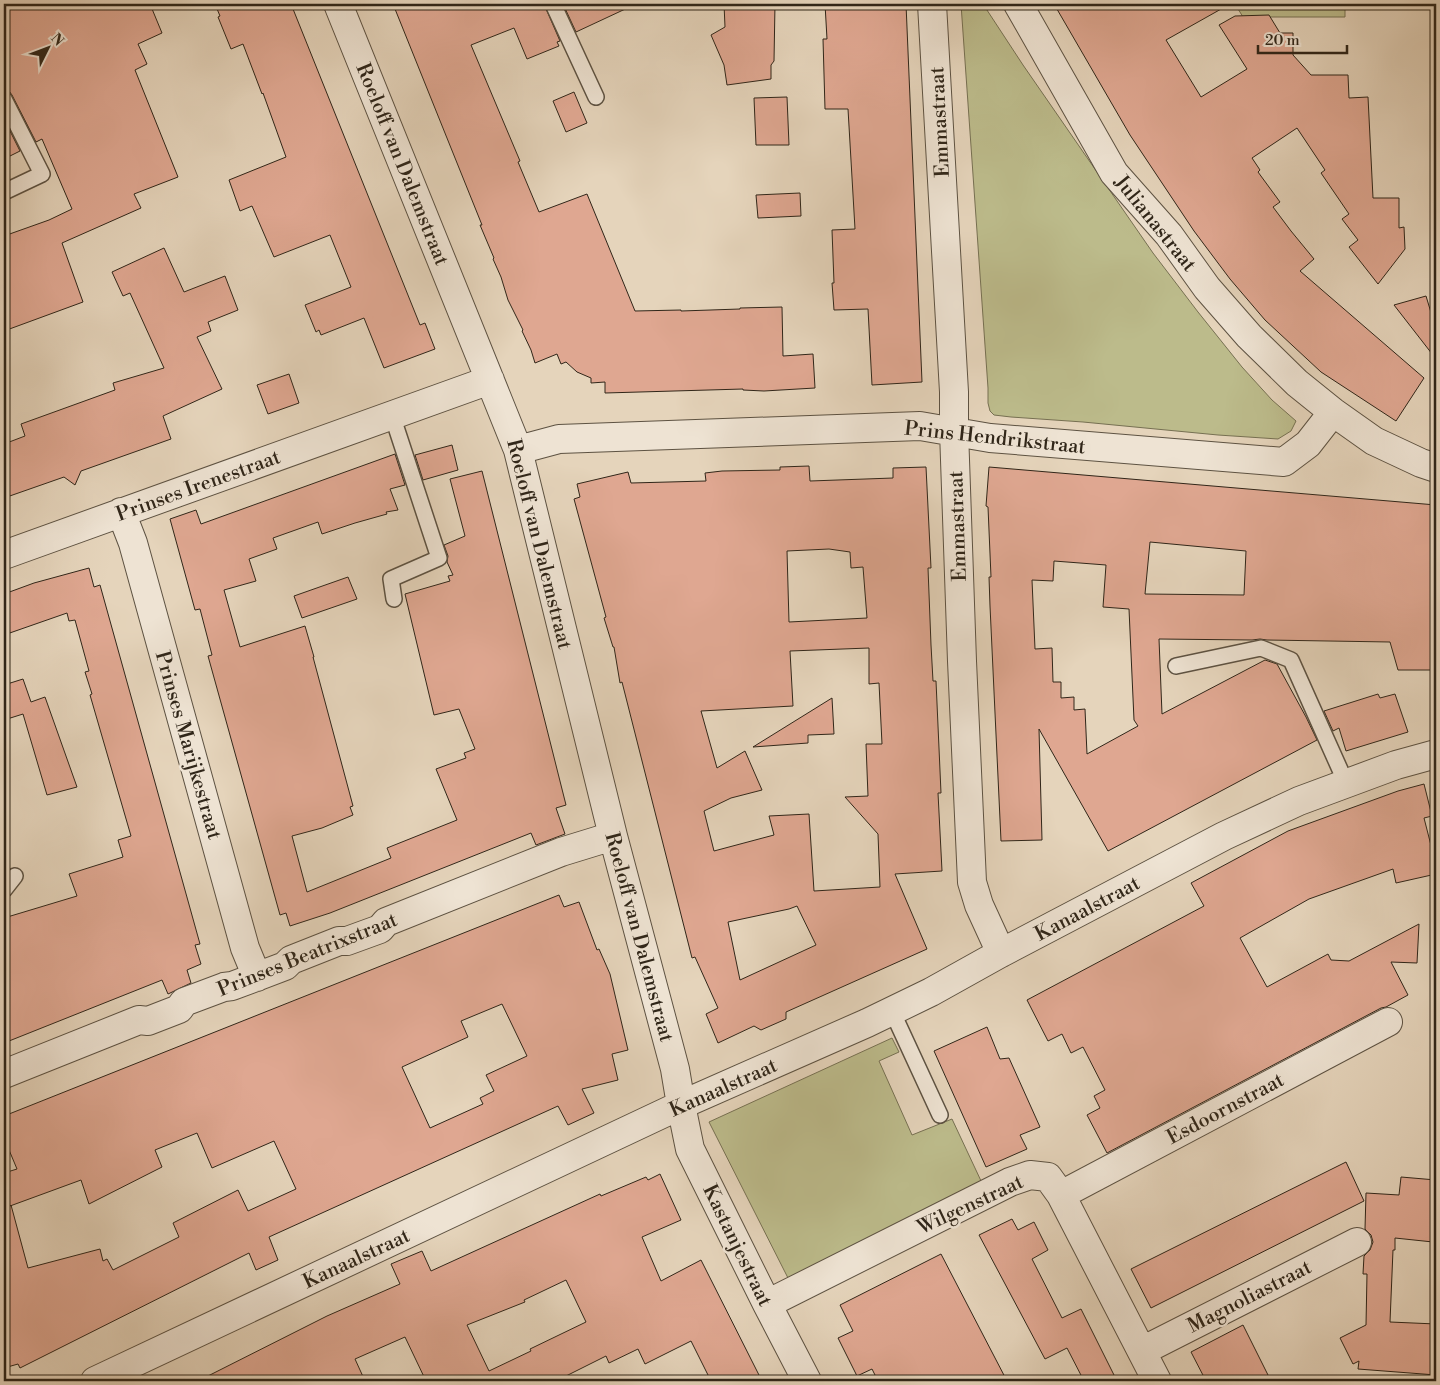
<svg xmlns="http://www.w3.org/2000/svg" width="1440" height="1385" viewBox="0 0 1440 1385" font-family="'Libre Bodoni',serif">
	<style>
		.green { fill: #bcbb8b; stroke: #767052 }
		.building { fill: #dfa791; stroke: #302619; fill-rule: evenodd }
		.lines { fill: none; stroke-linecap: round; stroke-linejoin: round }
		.service-casing { stroke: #5d5242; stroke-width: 18 }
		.minor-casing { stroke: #5d5242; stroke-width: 30 }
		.service { stroke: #eee3d3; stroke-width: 15 }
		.minor { stroke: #eee3d3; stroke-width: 28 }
		.labels { text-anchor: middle; stroke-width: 5; stroke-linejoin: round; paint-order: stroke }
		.street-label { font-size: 20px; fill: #302619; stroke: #eee3d3 }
	</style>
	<rect width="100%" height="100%" fill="#e5d4bb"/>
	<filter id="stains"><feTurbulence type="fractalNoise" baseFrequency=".004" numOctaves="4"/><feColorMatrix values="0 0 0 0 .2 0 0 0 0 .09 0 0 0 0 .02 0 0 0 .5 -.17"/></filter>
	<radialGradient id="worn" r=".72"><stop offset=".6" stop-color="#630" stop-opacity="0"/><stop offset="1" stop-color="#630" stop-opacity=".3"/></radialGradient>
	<path class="green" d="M 961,4 L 983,4 L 1023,65 L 1153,253 L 1198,312 L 1242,367 L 1272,400 L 1296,421 L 1291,431 L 1278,439 L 1218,435 L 1083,422 L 1011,417 L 994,415 L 990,411 L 988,403 L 988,388 Z
		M 1235,4 L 1345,4 L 1345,17 L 1243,17 Z
		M 892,1038 L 899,1052 L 879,1061 L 912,1135 L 952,1119 L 982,1183 L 788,1278 L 709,1122 Z"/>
	<path class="building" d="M 4,4 L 150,4 L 162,33 L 138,44 L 147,64 L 135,70 L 178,177 L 134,194 L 141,208 L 62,243 L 83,302 L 4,331 L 4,236 L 49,220 L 72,209 L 42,139 L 36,142 L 12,95 L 9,91 L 4,90 Z
		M 215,4 L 291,4 L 420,325 L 425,323 L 435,349 L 384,368 L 364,318 L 321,335 L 319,330 L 316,332 L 305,305 L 351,287 L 330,235 L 274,257 L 252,206 L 240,211 L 229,180 L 286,157 L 263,93 L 262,94 L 243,44 L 231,49 L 218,17 L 220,16 Z
		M 393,4 L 544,4 L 560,41 L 557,42 L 559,46 L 527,59 L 514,28 L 471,45 L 520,161 L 518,162 L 539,212 L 587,194 L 635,311 L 681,310 L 681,311 L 740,309 L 740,308 L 782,307 L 783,356 L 813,354 L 815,388 L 764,391 L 743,390 L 743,389 L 605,393 L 605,382 L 591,383 L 591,378 L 577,372 L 566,362 L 561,364 L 557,354 L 535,363 L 531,350 L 522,331 L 523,330 L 508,300 L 501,277 L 493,259 L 494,258 L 480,225 L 482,225 Z
		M 563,4 L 636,4 L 576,32 Z
		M 724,4 L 775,4 L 774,61 L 771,65 L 771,79 L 727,85 L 724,65 L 711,35 L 725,27 Z
		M 825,4 L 906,4 L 922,382 L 872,385 L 868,309 L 834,310 L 832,283 L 834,283 L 832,230 L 855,229 L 848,109 L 825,109 L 823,39 L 827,39 Z
		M 1054,4 L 1230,4 L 1166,40 L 1201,97 L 1247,69 L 1219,25 L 1235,16 L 1269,15 L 1280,33 L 1293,33 L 1293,55 L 1311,75 L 1348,75 L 1349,98 L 1368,97 L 1373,198 L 1399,198 L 1399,228 L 1404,227 L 1405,249 L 1378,284 L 1349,247 L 1358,240 L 1342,219 L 1349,214 L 1321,173 L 1325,170 L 1297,128 L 1252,158 L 1260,170 L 1258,172 L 1280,202 L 1273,207 L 1291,231 L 1314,259 L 1300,271 L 1424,378 L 1396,421 L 1321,372 L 1265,320 L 1230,279 L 1194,231 L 1130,135 Z
		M 574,92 L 587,123 L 566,132 L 553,101 Z
		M 787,97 L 789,145 L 756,145 L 754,98 Z
		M 4,119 L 20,151 L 4,159 Z
		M 800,193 L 801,216 L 758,218 L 756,195 Z
		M 164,248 L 184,292 L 225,276 L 238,310 L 208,322 L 211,331 L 197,337 L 222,389 L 163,416 L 171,439 L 81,471 L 75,485 L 64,477 L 4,498 L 4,444 L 25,436 L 21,424 L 115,390 L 113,383 L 164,368 L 130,293 L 123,296 L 112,272 Z
		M 1426,296 L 1436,329 L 1436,359 L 1394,305 Z
		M 289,374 L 299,403 L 268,414 L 257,385 Z
		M 452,445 L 458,470 L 423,480 L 415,455 Z
		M 395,454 L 405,485 L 390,489 L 398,510 L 386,512 L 387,514 L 355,523 L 322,534 L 318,522 L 273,538 L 277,549 L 249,559 L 256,581 L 224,590 L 240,647 L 305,626 L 314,657 L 313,657 L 353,806 L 350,807 L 353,815 L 322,828 L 292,836 L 307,892 L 391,858 L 387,848 L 457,820 L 436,769 L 466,758 L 464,753 L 475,749 L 459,709 L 434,715 L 405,594 L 450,581 L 448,576 L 453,575 L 447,562 L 448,556 L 444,545 L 465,536 L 450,479 L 482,471 L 566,805 L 556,808 L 565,834 L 536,845 L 531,833 L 330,913 L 290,926 L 286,913 L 280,915 L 208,656 L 212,655 L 200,609 L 195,610 L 170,519 L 196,510 L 201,524 Z
		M 809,466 L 810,481 L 893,478 L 893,468 L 926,467 L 931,568 L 928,568 L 931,645 L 933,681 L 936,681 L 941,793 L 938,793 L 942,871 L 895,874 L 927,949 L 786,1012 L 786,1019 L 761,1030 L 754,1026 L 718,1043 L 706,1014 L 718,1008 L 695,957 L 692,958 L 622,682 L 620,683 L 614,647 L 613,647 L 604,618 L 606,617 L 574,499 L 580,497 L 577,484 L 628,472 L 631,483 L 706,481 L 705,473 L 722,471 L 780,470 L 780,467 ZM 829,549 L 850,552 L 851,568 L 863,567 L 867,618 L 789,622 L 787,551 ZM 869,648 L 869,684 L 879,683 L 882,744 L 866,744 L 868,796 L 845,797 L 878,834 L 880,887 L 814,891 L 809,814 L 769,816 L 774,835 L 714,851 L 704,811 L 731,798 L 762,790 L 745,751 L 717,768 L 701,711 L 793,706 L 790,651 ZM 797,906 L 816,945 L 740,980 L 728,922 L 789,909 Z
		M 989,467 L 1436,505 L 1436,550 L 1432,596 L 1436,596 L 1436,670 L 1398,670 L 1390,642 L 1267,640 L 1260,639 L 1252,640 L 1159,639 L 1162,714 L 1265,660 L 1277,664 L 1306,717 L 1317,740 L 1108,851 L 1039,729 L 1042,840 L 1001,841 L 990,606 L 989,577 L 991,577 L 988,507 L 986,506 ZM 1150,542 L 1246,551 L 1244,595 L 1145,594 ZM 1054,561 L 1106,565 L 1103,607 L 1129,609 L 1134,720 L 1138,726 L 1087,754 L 1085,709 L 1074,710 L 1074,697 L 1061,698 L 1061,682 L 1053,682 L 1052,648 L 1035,649 L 1032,580 L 1053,581 Z
		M 89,568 L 94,587 L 100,585 L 200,944 L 195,945 L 201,964 L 187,970 L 191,983 L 168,994 L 162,980 L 4,1043 L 4,918 L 77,896 L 69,874 L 123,857 L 118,840 L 131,836 L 90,695 L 92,694 L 85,672 L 89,671 L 75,620 L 69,621 L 67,613 L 4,635 L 4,594 L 34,583 Z
		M 348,577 L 357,599 L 302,618 L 294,596 Z
		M 23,679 L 31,702 L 45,697 L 77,787 L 47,795 L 23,714 L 4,720 L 4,685 Z
		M 1378,694 L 1380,698 L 1395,694 L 1408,732 L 1346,751 L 1339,728 L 1333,731 L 1324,711 Z
		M 832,698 L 834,734 L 808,735 L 808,743 L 753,747 Z
		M 1424,784 L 1432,816 L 1424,818 L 1436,865 L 1436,874 L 1396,883 L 1393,869 L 1309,899 L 1240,938 L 1267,987 L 1328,954 L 1331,960 L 1349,961 L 1419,924 L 1417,963 L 1391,962 L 1408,995 L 1386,1007 L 1381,1008 L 1107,1153 L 1087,1115 L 1100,1108 L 1094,1096 L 1105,1090 L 1083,1047 L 1071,1053 L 1062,1034 L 1048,1041 L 1027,1000 L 1204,906 L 1191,883 L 1288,831 L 1398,791 Z
		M 559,895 L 564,907 L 579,902 L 597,950 L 599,949 L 610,974 L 628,1050 L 612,1054 L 618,1080 L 582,1089 L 594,1113 L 568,1125 L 558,1106 L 269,1237 L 278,1260 L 256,1270 L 249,1253 L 20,1368 L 18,1364 L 4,1368 L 4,1173 L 17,1169 L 4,1138 L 4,1116 ZM 502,1004 L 527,1056 L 486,1075 L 494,1091 L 480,1098 L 483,1104 L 430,1128 L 402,1067 L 468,1037 L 461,1021 ZM 197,1133 L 212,1168 L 274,1141 L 296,1189 L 248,1211 L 238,1190 L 173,1223 L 179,1237 L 113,1270 L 107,1259 L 103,1261 L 100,1249 L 28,1268 L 11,1205 L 10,1206 L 81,1180 L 89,1204 L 162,1167 L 155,1150 Z
		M 987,1027 L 1000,1059 L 1009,1058 L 1040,1127 L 1020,1135 L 1027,1149 L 986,1167 L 934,1051 Z
		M 1346,1162 L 1364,1201 L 1151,1308 L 1131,1269 Z
		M 660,1174 L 681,1220 L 642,1237 L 661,1281 L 701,1260 L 762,1381 L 711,1381 L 691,1341 L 645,1364 L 638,1349 L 609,1363 L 606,1356 L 556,1381 L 426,1381 L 405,1337 L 355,1359 L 365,1381 L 198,1381 L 327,1316 L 400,1284 L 391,1264 L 422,1251 L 431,1271 L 600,1194 L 601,1196 L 646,1177 L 648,1180 ZM 566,1280 L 586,1322 L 530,1349 L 531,1351 L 489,1371 L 467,1325 L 525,1302 L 524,1300 Z
		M 1401,1177 L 1436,1180 L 1436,1194 L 1433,1242 L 1395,1238 L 1395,1250 L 1393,1250 L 1390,1322 L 1436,1324 L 1436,1375 L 1358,1369 L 1359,1361 L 1353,1364 L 1340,1338 L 1366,1325 L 1367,1274 L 1363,1274 L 1364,1256 L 1370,1250 L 1373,1242 L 1371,1235 L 1365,1229 L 1366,1193 L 1399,1195 Z
		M 1012,1219 L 1018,1230 L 1034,1222 L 1048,1250 L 1032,1259 L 1062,1318 L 1081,1309 L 1117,1381 L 1084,1381 L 1067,1348 L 1045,1359 L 979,1235 Z
		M 941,1254 L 1007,1381 L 878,1381 L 872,1369 L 857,1376 L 838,1338 L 853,1331 L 840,1305 Z
		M 1243,1325 L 1271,1381 L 1206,1381 L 1191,1352 Z"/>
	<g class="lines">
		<g class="service-casing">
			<path id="service" d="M 553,4 L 596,97
				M 4,99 L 42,174 L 4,192
				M 392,415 L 439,558 L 391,579 L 394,599
				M 1176,666 L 1261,648 L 1291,660 L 1346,783
				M 4,890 L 15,876
				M 892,1011 L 940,1115"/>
		</g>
		<g class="minor-casing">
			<path id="minor" d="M 338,4 L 518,450 L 613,836 L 675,1069 L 681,1105 L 690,1149 L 767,1304 L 807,1381
				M 932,4 L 954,392 L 954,431 L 962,661 L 972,882 L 979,905 L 1001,953
				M 1018,4 L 1114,173 L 1169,235 L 1207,288 L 1249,336 L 1297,383 L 1333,412 L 1374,441 L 1421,463 L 1436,468
				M 518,450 L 559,439 L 920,426 L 990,438 L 1284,462 L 1308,444 L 1333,412
				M 121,512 L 133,543 L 245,948 L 257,977
				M 4,555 L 490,380
				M 4,1074 L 139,1020 L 148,1021 L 179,1009 L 184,1002 L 224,987 L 232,986 L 285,966 L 291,960 L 339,941 L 347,941 L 380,929 L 386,922 L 561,852 L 613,836
				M 1061,1195 L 1388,1022
				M 767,1304 L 1010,1182 L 1030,1175 L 1048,1177 L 1061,1195 L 1157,1381
				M 1142,1351 L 1357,1242
				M 95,1381 L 681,1105 L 867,1023 L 931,992 L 1001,953 L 1224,836 L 1299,801 L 1396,765 L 1436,754"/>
		</g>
		<use href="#service" class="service"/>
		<use href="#minor" class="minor"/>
	</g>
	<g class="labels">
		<g class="street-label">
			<text transform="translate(939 122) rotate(-93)" y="7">Emmastraat</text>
			<text transform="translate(403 164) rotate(68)" y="7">Roeloff van Dalemstraat</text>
			<text transform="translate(1156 223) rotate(51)" y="7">Julianastraat</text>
			<text transform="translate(995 437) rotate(6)" y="7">Prins Hendrikstraat</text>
			<text transform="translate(198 485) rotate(-20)" y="7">Prinses Irenestraat</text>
			<text transform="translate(957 526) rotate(-92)" y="7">Emmastraat</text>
			<text transform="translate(540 544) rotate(76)" y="7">Roeloff van Dalemstraat</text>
			<text transform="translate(189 745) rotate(74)" y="7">Prinses Marijkestraat</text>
			<text transform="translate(1087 908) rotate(-28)" y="7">Kanaalstraat</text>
			<text transform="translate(640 937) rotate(75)" y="7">Roeloff van Dalemstraat</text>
			<text transform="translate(307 954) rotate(-22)" y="7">Prinses Beatrixstraat</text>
			<text transform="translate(723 1087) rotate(-24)" y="7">Kanaalstraat</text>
			<text transform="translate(1225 1108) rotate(-28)" y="7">Esdoornstraat</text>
			<text transform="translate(970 1204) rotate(-25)" y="7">Wilgenstraat</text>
			<text transform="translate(738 1245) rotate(64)" y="7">Kastanjestraat</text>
			<text transform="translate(356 1258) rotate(-25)" y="7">Kanaalstraat</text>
			<text transform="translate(1249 1296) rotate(-27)" y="7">Magnoliastraat</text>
		</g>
	</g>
	<rect width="1440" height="1385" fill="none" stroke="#e5d4bb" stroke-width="20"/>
	<rect x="5" y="5" width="1430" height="1375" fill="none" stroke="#302619" stroke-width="2.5"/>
	<rect x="10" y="10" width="1420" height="1365" fill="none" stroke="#302619"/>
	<g transform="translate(48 48) rotate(48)" stroke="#eee3d3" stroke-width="4" paint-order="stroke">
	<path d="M0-4L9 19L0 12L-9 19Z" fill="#302619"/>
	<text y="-8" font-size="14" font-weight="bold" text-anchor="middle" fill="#302619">N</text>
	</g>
	<path d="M1258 45v8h89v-8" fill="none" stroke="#302619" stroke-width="2.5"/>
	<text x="1265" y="45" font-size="15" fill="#302619" stroke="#eee3d3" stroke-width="4" paint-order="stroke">20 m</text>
	<rect width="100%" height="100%" filter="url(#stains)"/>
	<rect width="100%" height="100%" fill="url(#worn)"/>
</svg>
